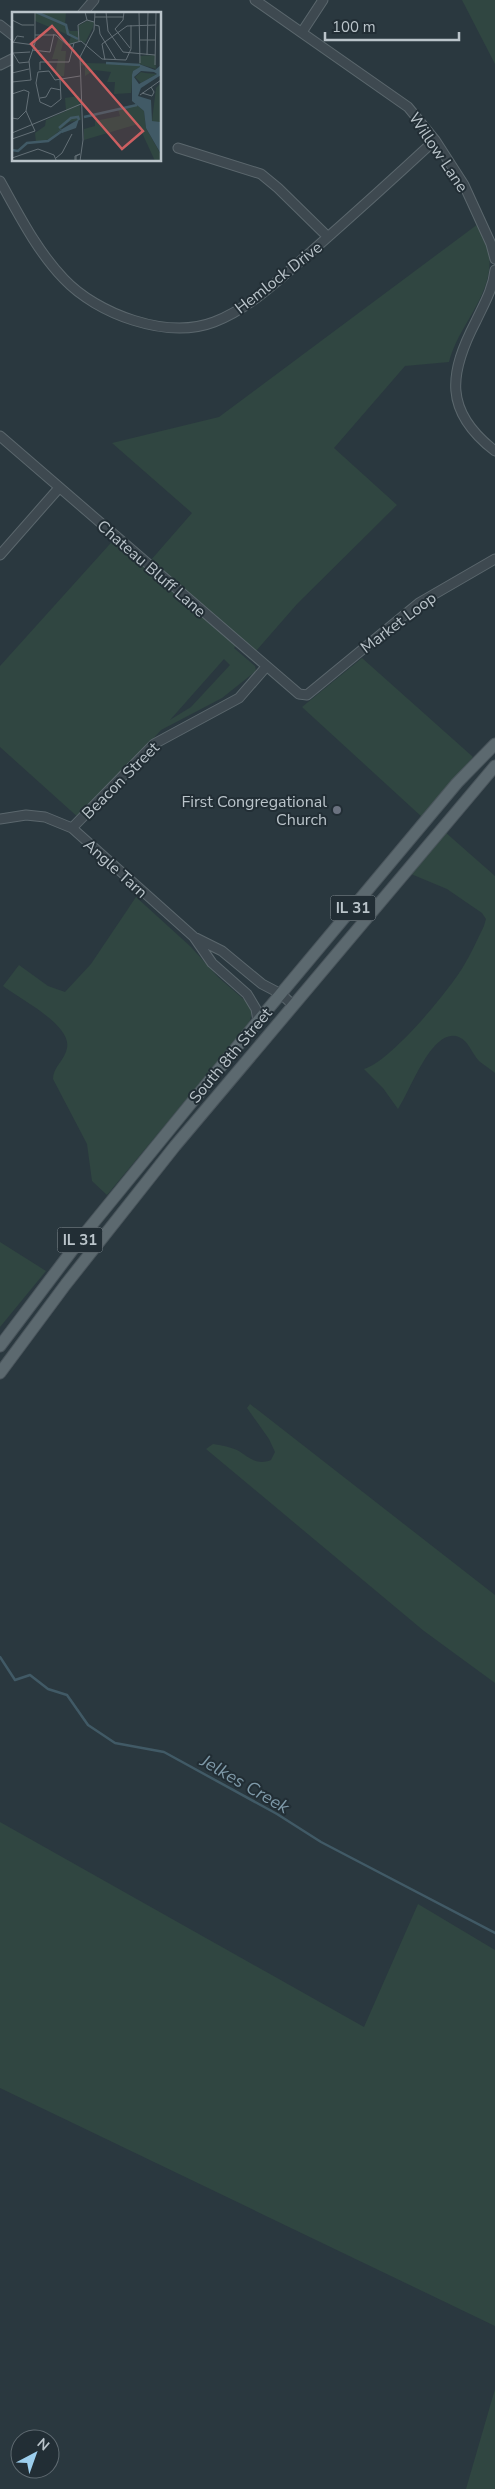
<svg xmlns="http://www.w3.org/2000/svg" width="495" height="2489" viewBox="0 0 495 2489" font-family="'Nunito Sans',sans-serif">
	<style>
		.green { fill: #304641; fill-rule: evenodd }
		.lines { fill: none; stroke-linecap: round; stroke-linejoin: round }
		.stream { stroke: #415a66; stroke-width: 2.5 }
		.minor-casing { stroke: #5b676d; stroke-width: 11 }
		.major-casing { stroke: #4a555c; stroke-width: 13 }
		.minor { stroke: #3e4950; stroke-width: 9 }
		.major { stroke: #5c696f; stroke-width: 11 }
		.worship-dot { fill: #6b7280; stroke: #222e35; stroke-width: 2 }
		.labels { text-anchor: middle; stroke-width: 4; stroke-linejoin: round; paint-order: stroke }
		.shield { fill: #222e35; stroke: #8c979d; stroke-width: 1 }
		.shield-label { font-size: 15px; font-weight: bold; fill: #bac4ca }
		.street-label { font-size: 16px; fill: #bac4ca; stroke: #222e35 }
		.poi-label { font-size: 16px; fill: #bac4ca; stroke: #222e35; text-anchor: end }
		.water-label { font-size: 18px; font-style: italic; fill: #7f9aa9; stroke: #222e35 }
		.inset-river { fill: none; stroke: #415a66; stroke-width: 2.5 }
		.inset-road { fill: none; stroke: #647077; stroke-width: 1 }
		.view { fill: #cc5f61; fill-opacity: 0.15; stroke: #cc5f61; stroke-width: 2.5 }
		.inset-edge { fill: none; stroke: #bac4ca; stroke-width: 2.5 }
	</style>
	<rect width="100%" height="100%" fill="#2a383f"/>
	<path class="green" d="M 462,0 L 495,0 L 495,64 Z
		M 478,224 C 482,233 487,243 489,253 C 495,294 458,325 449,362 L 405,366 L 334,448 L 397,505 L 297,604 L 256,651 L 151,560 L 192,513 L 112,443 L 219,417 Z
		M 118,535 L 238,643 L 234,648 L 255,666 L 256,671 L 222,698 L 161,730 L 80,819 L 0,747 L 0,666 ZM 224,659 L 230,665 L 191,707 L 170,720 Z
		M 362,658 L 473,757 L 422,817 L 302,707 Z
		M 445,832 L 495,876 L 495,1073 C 490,1069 484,1065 479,1061 C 472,1054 469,1041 459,1037 C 432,1026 410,1092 398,1109 L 383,1088 L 364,1069 C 390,1062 448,992 463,967 C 471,954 477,940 484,926 L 486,919 L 482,913 L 447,889 L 411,874 Z
		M 136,897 L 191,947 L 218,977 L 248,1003 L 252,1012 L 249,1024 L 107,1195 L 92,1181 L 87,1144 L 53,1079 C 53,1067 65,1060 67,1048 C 72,1025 20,999 3,986 L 19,965 L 48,986 L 65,992 L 91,964 Z
		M 0,1242 L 46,1271 L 0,1327 Z
		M 250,1404 L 495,1595 L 495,1683 L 424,1631 L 206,1449 L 213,1444 C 221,1445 230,1447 237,1450 C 249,1457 256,1466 271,1460 L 275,1452 L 269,1439 L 247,1408 Z
		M 0,1822 L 364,2027 L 418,1904 L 495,1950 L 495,2326 L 0,2088 Z
		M 495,2389 L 495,2489 L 466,2489 Z"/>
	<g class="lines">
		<path class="stream" d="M 0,1657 L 15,1680 L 30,1675 L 48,1689 L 67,1695 L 88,1725 L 115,1743 L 164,1752 L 277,1814 L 321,1842 L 495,1933"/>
		<g class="minor-casing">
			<path id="minor" d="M 255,0 L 408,107 L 435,140 L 464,185 L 491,244 L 495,259
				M 82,14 L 94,0
				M 0,25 L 14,36
				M 302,32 L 323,0
				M 0,65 L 14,58
				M 178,148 L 261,174 L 278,188 L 328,237
				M 0,181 C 19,215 37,251 64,279 C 97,314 167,340 214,322 C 251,308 281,277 311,252 C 353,215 394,178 435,140
				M 495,270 C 493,289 484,304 476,321 C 449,373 443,411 495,451
				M 0,436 L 299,694 L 307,695 L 419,603 L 495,559
				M 0,555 L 59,488
				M 0,819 L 26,815 L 45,817 L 72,828 L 194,937 L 212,963 L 247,994 L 256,1009 L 258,1021
				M 72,828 L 154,744 L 239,698 L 266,667
				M 196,938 L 222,951 L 262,984 L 281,994 L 293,1005"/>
		</g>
		<g class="major-casing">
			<path id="major" d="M 0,1346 L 86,1232 L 258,1021 L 457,783 L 495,744
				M 0,1373 L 66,1284 L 175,1146 L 495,766"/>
		</g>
		<use href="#minor" class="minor"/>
		<use href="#major" class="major"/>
	</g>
	<circle class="worship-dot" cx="337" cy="810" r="5"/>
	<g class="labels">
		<g class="shield">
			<rect x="330.5" y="895.5" width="45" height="25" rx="4"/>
			<rect x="57.5" y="1227.5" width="45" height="25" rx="4"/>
		</g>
		<g class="shield-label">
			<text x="353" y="913">IL 31</text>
			<text x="80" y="1245">IL 31</text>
		</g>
		<g class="street-label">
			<text transform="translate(439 152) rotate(56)" y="6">Willow Lane</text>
			<text transform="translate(278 277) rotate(-38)" y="6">Hemlock Drive</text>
			<text transform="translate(152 568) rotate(41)" y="6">Chateau Bluff Lane</text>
			<text transform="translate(398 622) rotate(-37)" y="6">Market Loop</text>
			<text transform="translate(120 780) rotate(-45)" y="6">Beacon Street</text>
			<text transform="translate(116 868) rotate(42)" y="6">Angle Tarn</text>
			<text transform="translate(230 1055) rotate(-50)" y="6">South 8th Street</text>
		</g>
		<g class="poi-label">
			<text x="327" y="807">First Congregational<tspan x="327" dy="18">Church</tspan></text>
		</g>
		<g class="water-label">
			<text transform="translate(245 1784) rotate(30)" y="6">Jelkes Creek</text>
		</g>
	</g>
	<g transform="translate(12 12)">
		<rect width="149" height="149" fill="#2a383f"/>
		<path d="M 23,0 L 54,0 L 53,12 L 58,19 L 66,19 L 67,29 L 56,33 L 59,24 L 23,9 ZM 75,9 L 82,10 L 81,15 L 73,31 L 68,28 L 66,14 ZM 47,24 L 51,31 L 49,39 L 54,39 L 52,64 L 43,64 L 46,47 L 40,47 ZM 143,43 L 144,57 L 127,52 L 128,56 L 121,59 L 119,81 L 102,82 L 103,70 L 95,70 L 99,60 L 82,58 L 73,64 L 73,53 L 68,54 L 68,51 L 127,52 L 128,44 ZM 129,60 L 133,61 L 145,62 L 129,71 L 123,65 ZM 149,71 L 149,112 L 140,109 L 144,76 ZM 67,84 L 69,108 L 57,110 L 38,127 L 24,131 L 23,121 L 33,114 L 34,108 L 54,99 L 53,86 ZM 125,93 L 132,99 L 134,116 L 148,141 L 149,149 L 143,149 L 126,112 L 72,128 L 72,117 L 83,114 L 83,109 L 108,104 L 106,97 Z" fill="#304641"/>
		<path d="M 127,52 L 143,58 L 149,53 L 149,63 L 129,76 L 126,84 L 139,88 L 140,109 L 148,110 L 149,142 L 134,116 L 132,99 L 120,89 L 120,63 L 121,59 L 128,55 ZM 129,59 L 142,60 L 145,62 L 127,72 L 122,65 ZM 67,107 L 64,116 L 50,121 L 49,117 L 45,120 Z" fill="#415a66" fill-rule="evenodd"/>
		<path class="inset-river" d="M 24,0 L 54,13 L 56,22 L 66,27M 94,51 L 128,53M 72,105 L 125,93M 47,116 L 59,106 L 66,105 L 67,108M 0,138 L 6,139 L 15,131 L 36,129 L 50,119"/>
		<path class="inset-road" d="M 73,0 L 75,8 L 82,10M 94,0 L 96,19 L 111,40 L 143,43M 112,0 L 111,8 L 103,17 L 118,36M 127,0 L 128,51M 83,5 L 111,5M 0,8 L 10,13 L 22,13M 83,13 L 87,14 L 88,22 L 104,48M 23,23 L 44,23 L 55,33 L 69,29 L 90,47 L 114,48 L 119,37 L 119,13M 128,28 L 144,28M 67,29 L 66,13 L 75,8M 0,30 L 22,33M 1,31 L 5,24 L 12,25M 20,38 L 38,40 L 42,22M 135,43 L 136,0M 93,48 L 90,32 L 115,14 L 144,13M 17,50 L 7,51 L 1,41 L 18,40M 143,53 L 144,0M 28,58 L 28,50 L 57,50 L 62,31M 0,61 L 17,57M 0,70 L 19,68 L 17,49 L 23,31 L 23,0M 130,81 L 140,84 L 142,80 L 139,75M 0,82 L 12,78 L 17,80 L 14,99 L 23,119 L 0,127M 128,83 L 149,68M 28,86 L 34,85 L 39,76 L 49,78M 39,95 L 28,90 L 24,71 L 26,60 L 37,59 L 43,68 L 68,64M 39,95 L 49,87 L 48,67M 0,106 L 6,107 L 14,99M 0,121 L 69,92M 0,146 L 26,137 L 42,143 L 44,148M 44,146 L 50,141 L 60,122M 63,149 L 63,144 L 68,142 L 64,144 L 64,149M 68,149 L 71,128 L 68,45 L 82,18 L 83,0"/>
		<path class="view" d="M 40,14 L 131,119 L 110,137 L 19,32 Z"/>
		<rect width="149" height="149" class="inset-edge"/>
	</g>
	<g transform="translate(35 2454) rotate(41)"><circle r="24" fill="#222e35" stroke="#5f6a71"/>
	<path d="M0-4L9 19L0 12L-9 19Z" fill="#9cceed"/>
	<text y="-8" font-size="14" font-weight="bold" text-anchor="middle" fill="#bac4ca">N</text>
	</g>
	<path d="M325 32v8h134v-8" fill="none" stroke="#bac4ca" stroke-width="2.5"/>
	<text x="332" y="32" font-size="15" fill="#bac4ca" stroke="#222e35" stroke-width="4" paint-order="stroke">100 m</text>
</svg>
